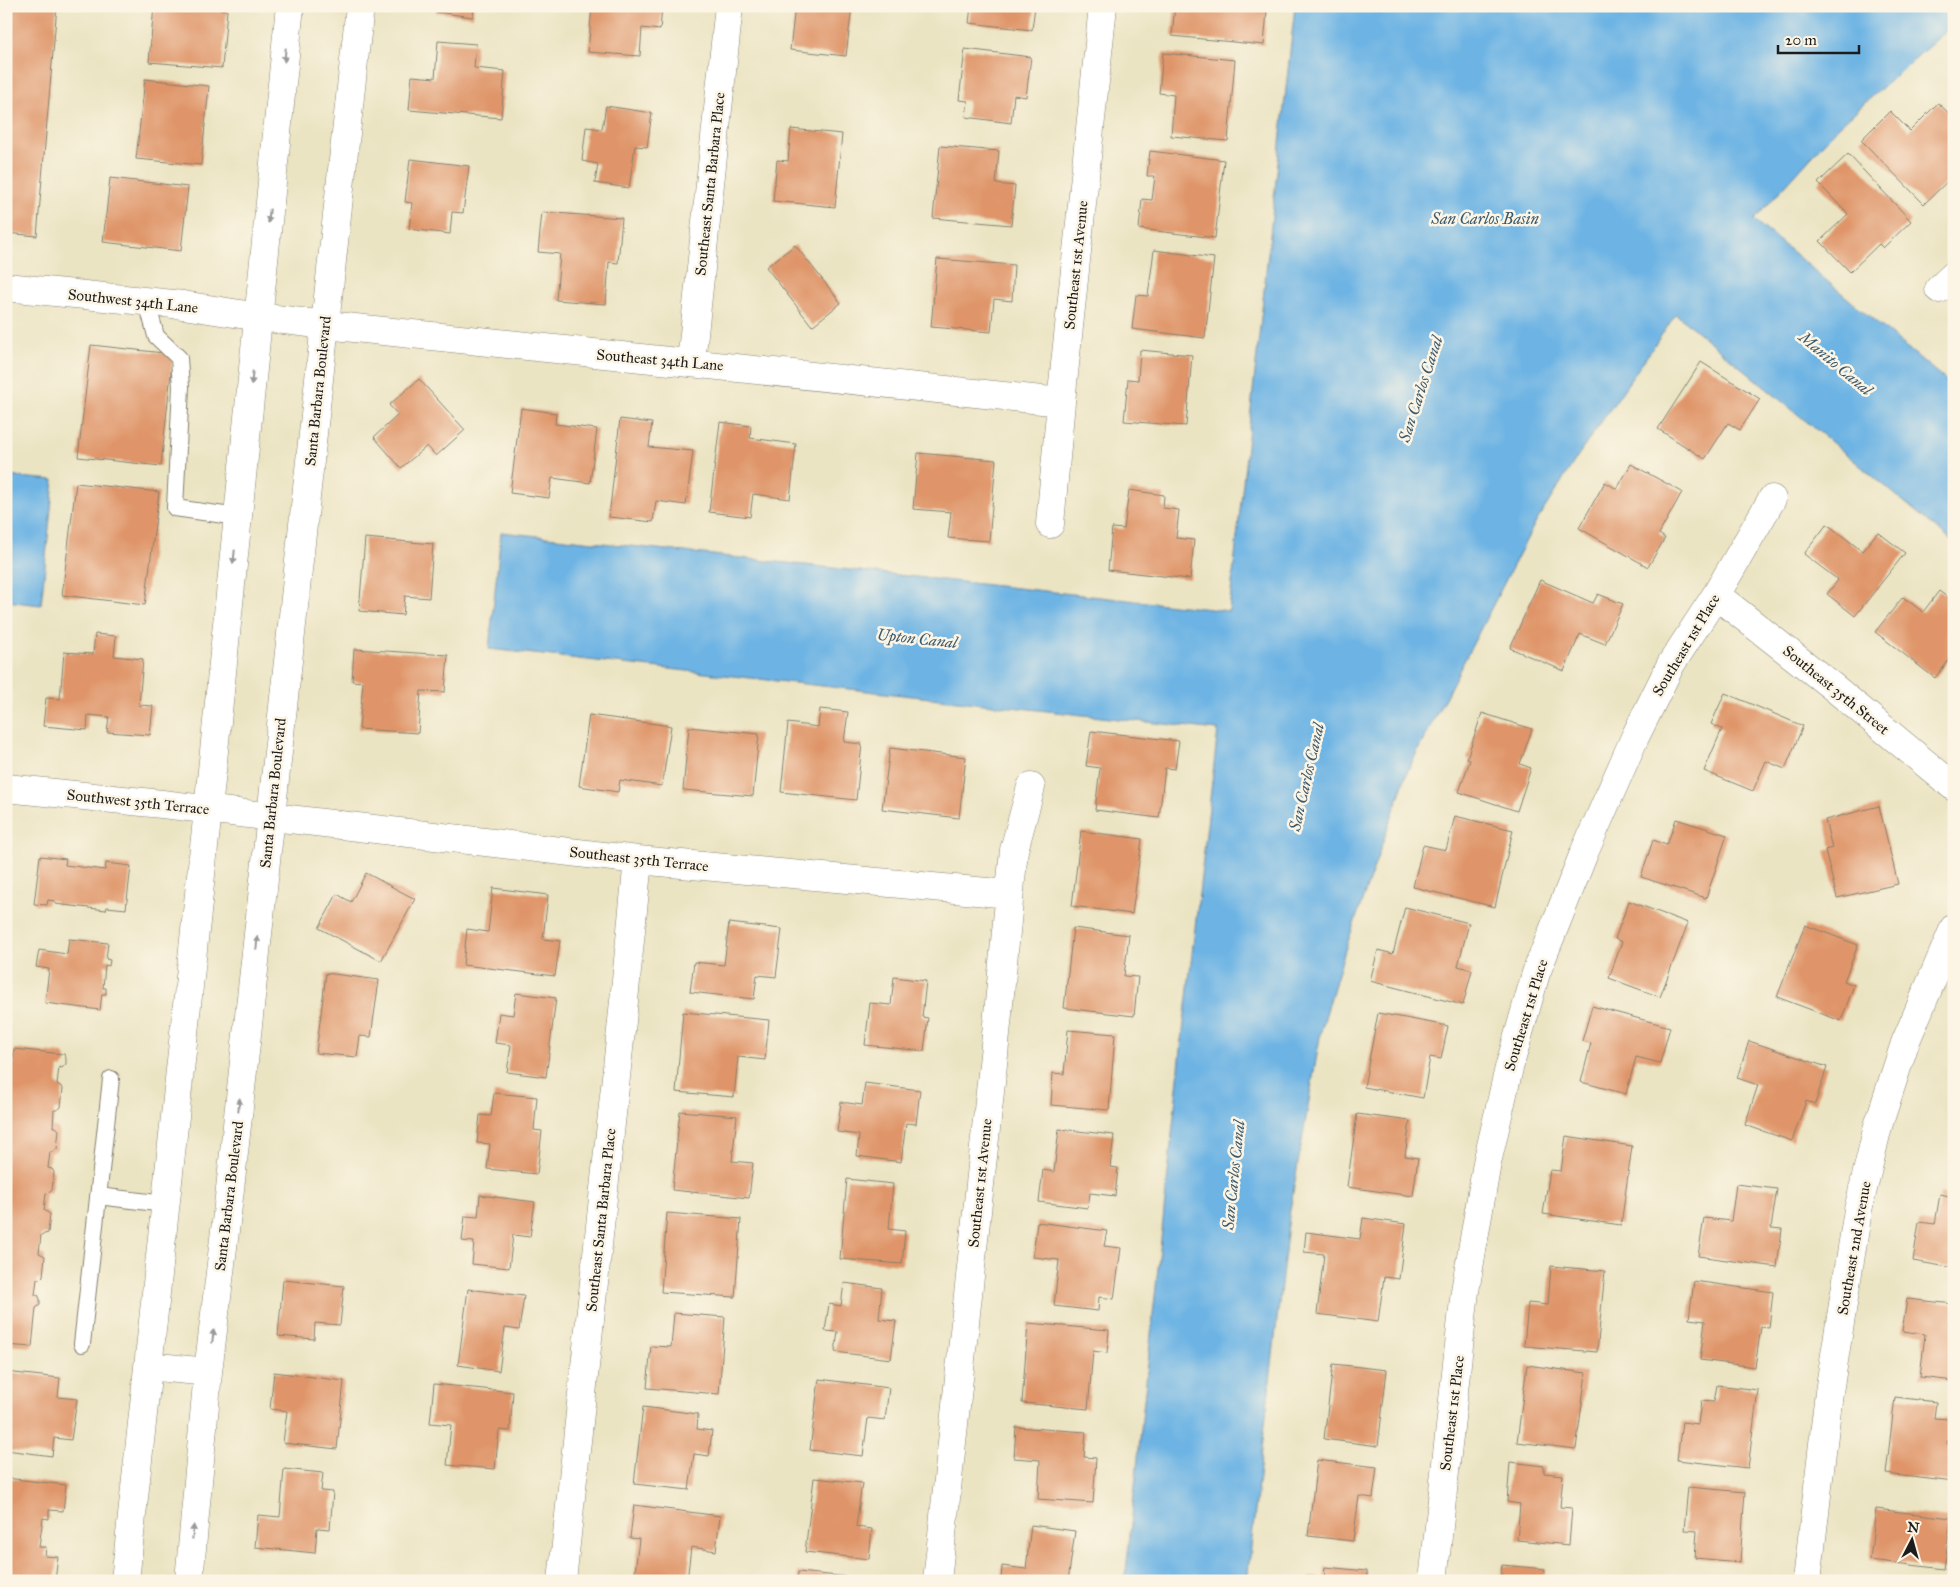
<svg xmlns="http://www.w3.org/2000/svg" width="1960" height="1587" viewBox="0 0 1960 1587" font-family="'IM FELL Great Primer',serif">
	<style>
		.water { fill: #6db4e4; stroke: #446880 }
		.building { fill: #df9569 }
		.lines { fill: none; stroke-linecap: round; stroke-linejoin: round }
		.service-casing { stroke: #848070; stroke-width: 18 }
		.minor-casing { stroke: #848070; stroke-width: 29 }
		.secondary-casing { stroke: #848070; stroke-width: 29 }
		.service { stroke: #fff; stroke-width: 16 }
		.minor { stroke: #fff; stroke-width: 28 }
		.secondary { stroke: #fff; stroke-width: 28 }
		.oneway { fill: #999 }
		.labels { text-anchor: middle; stroke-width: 5; stroke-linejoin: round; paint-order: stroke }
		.street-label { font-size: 15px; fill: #1c1c1c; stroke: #fcf5e5 }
		.water-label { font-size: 16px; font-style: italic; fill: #3c596c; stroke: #fcf5e5 }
	</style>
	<rect width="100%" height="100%" fill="#fcf5e5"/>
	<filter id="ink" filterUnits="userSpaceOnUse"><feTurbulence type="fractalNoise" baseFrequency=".02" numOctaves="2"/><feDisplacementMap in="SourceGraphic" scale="10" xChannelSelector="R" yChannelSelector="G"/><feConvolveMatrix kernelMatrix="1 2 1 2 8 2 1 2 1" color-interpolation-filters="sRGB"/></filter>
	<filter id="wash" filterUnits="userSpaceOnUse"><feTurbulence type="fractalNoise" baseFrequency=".0096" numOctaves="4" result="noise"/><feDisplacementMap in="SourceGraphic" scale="20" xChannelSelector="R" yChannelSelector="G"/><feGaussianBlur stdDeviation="1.12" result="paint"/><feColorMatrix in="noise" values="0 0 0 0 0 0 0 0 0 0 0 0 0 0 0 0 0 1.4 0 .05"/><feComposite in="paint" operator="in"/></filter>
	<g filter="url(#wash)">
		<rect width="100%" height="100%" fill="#ebe4c3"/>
		<path class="water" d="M 1295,6 L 1954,6 L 1954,24 L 1839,126 L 1754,220 L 1954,387 L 1954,543 L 1676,314 L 1577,457 L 1533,527 L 1408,770 L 1345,950 L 1321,1031 L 1289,1216 L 1247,1581 L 1125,1581 L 1182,1040 L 1218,730 L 489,649 L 501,532 L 1229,611 Z
			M 6,476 L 54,480 L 41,605 L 6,601 Z"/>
		<g id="blocks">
			<path class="building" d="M 6,6 L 57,6 L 37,236 L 6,233 Z
				M 154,6 L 219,6 L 219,9 L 227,10 L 222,68 L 149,62 Z
				M 437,6 L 474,6 L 473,17 L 436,12 Z
				M 592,6 L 662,6 L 660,30 L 642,28 L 640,56 L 588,52 Z
				M 795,6 L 852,6 L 846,56 L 790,50 Z
				M 971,6 L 1035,6 L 1032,30 L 969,23 Z
				M 1175,6 L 1240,6 L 1240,9 L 1267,11 L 1264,45 L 1172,36 Z
				M 438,41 L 476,44 L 474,68 L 505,71 L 501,118 L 409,110 L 412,76 L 435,78 Z
				M 965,49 L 1031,57 L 1026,97 L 1014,95 L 1011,123 L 966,117 L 968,101 L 959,100 Z
				M 1163,53 L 1235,60 L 1228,141 L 1171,136 L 1174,95 L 1159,93 Z
				M 145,79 L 209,86 L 201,165 L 136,159 Z
				M 1938,103 L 1954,118 L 1954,175 L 1924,204 L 1861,140 L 1890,111 L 1910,131 Z
				M 606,106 L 652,113 L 647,147 L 635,146 L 629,188 L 595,183 L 598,164 L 582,161 L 586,127 L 602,129 Z
				M 791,129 L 842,134 L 835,207 L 773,201 L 777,160 L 788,161 Z
				M 940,146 L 999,151 L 996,184 L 1015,186 L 1011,225 L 933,218 Z
				M 1150,151 L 1224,160 L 1215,238 L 1139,229 L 1142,199 L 1152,200 L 1155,176 L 1147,176 Z
				M 1848,154 L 1911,221 L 1883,248 L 1879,244 L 1850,272 L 1820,241 L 1848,214 L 1818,183 Z
				M 410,159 L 469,166 L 463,213 L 452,212 L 450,234 L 409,229 L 412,203 L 405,202 Z
				M 110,178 L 188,187 L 181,251 L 103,242 Z
				M 542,212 L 622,218 L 618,263 L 609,262 L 606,304 L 556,300 L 560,254 L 538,252 Z
				M 795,245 L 841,303 L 812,326 L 766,267 Z
				M 1154,250 L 1214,258 L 1205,338 L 1132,329 L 1136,295 L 1148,296 Z
				M 937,259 L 1014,265 L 1012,301 L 994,299 L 991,332 L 931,327 Z
				M 91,345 L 173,354 L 161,466 L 78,457 Z
				M 1140,350 L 1192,355 L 1186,426 L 1124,421 L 1128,379 L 1138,380 Z
				M 1701,362 L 1760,399 L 1740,430 L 1728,423 L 1705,459 L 1658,429 Z
				M 419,379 L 465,430 L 436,456 L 427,446 L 401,468 L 374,437 L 398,415 L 389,405 Z
				M 521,408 L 556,413 L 555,424 L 597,429 L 590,483 L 552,478 L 549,498 L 510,493 Z
				M 620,419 L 652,423 L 649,447 L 693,451 L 686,505 L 656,501 L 653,522 L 609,517 Z
				M 720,422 L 751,426 L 750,438 L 796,444 L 790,499 L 753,494 L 750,517 L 709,512 Z
				M 918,453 L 996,460 L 989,541 L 948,538 L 951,512 L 913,509 Z
				M 1631,464 L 1682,492 L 1659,534 L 1665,538 L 1648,567 L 1579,528 L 1605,482 L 1617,489 Z
				M 76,483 L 159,492 L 145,605 L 62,595 Z
				M 1129,490 L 1164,495 L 1163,508 L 1179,510 L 1176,538 L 1194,540 L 1190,579 L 1108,570 L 1112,528 L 1124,529 Z
				M 1827,524 L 1862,551 L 1878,532 L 1905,553 L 1855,616 L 1827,594 L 1838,580 L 1804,554 Z
				M 365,538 L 433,544 L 429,598 L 405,596 L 403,615 L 359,611 Z
				M 1540,580 L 1593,603 L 1598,594 L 1623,604 L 1605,644 L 1580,634 L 1564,671 L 1510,648 Z
				M 1939,591 L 1954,602 L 1954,654 L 1935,678 L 1875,632 L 1903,597 L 1923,612 Z
				M 95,634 L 116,636 L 114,656 L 143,659 L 139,705 L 153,706 L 150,735 L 107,732 L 109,717 L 88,715 L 87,730 L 43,726 L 46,698 L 60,699 L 64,652 L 93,654 Z
				M 354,649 L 448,655 L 445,692 L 421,691 L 418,733 L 359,729 L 363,682 L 352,681 Z
				M 1725,693 L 1803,726 L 1785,769 L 1766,761 L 1753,791 L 1704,771 L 1722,729 L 1711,724 Z
				M 820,709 L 848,712 L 844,742 L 862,744 L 856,800 L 781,792 L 788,723 L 818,727 Z
				M 1482,713 L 1532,729 L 1520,764 L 1531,768 L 1517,811 L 1459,792 L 1470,760 L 1467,758 Z
				M 589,715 L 671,726 L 662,786 L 620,780 L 618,792 L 579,786 Z
				M 689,727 L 759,734 L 753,796 L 683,790 Z
				M 1091,731 L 1179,741 L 1175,769 L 1165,768 L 1159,818 L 1095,810 L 1100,768 L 1086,766 Z
				M 890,748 L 966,757 L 959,818 L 882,809 Z
				M 1879,806 L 1898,884 L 1837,898 L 1825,850 L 1832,848 L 1825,820 Z
				M 1455,816 L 1513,830 L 1495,907 L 1413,887 L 1423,845 L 1446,850 Z
				M 1676,819 L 1727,835 L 1706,898 L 1641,877 L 1653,840 L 1667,845 Z
				M 1081,831 L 1142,839 L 1132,914 L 1072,906 Z
				M 40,856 L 66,859 L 65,865 L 105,870 L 106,863 L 131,866 L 126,909 L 107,907 L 106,910 L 55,904 L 55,901 L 48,900 L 47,905 L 34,904 Z
				M 366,873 L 415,899 L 381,961 L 319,928 L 337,894 L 351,902 Z
				M 493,888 L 548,895 L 543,939 L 560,941 L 555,976 L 463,965 L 467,929 L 488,932 Z
				M 1629,901 L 1688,923 L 1660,997 L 1609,978 L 1622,942 L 1615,939 Z
				M 1405,907 L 1469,923 L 1458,966 L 1472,970 L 1463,1005 L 1370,981 L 1378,950 L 1393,954 Z
				M 729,923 L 782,929 L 776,977 L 757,975 L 754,999 L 690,992 L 694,962 L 724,965 Z
				M 1805,925 L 1858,945 L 1844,981 L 1854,985 L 1841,1021 L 1777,997 Z
				M 1073,928 L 1129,935 L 1124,976 L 1138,977 L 1134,1016 L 1064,1008 Z
				M 69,939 L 108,943 L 106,959 L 110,960 L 109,966 L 105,965 L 103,988 L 106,988 L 106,994 L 102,994 L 100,1010 L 45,1003 L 49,969 L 36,967 L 39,950 L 67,954 Z
				M 326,973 L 379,980 L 371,1037 L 360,1036 L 357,1057 L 316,1053 Z
				M 894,977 L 926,981 L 922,1017 L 928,1018 L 924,1051 L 865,1045 L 870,1003 L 891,1005 Z
				M 516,993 L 556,998 L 546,1077 L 507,1072 L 511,1045 L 495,1043 L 499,1013 L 513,1015 Z
				M 1592,1006 L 1670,1027 L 1660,1063 L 1636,1057 L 1626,1094 L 1581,1082 L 1591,1043 L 1582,1041 Z
				M 683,1012 L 769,1020 L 765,1060 L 738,1057 L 734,1097 L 676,1092 Z
				M 1378,1013 L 1448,1026 L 1441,1059 L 1430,1057 L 1423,1098 L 1364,1087 Z
				M 1068,1030 L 1115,1034 L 1109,1110 L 1051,1105 L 1053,1073 L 1064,1074 Z
				M 1749,1041 L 1827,1067 L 1815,1104 L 1806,1101 L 1792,1141 L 1745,1125 L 1758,1085 L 1737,1078 Z
				M 14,1049 L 64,1054 L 66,1058 L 66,1064 L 62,1068 L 59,1067 L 57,1084 L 63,1088 L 61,1107 L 58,1110 L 54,1110 L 53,1127 L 56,1127 L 59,1130 L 57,1149 L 53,1152 L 50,1152 L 48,1168 L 52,1169 L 54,1172 L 52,1190 L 48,1194 L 46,1193 L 44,1210 L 50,1214 L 48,1233 L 41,1235 L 39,1253 L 45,1256 L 43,1276 L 40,1279 L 37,1279 L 35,1295 L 38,1295 L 40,1299 L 40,1305 L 36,1308 L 32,1347 L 6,1345 L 6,1117 Z
				M 865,1083 L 920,1090 L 916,1124 L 906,1123 L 901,1162 L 857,1156 L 859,1135 L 837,1132 L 841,1102 L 862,1105 Z
				M 494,1093 L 537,1097 L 534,1130 L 542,1131 L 537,1174 L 487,1169 L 490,1144 L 477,1143 L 480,1115 L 491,1116 Z
				M 1953,1103 L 1954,1103 L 1954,1115 L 1950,1114 Z
				M 680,1111 L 737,1116 L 732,1161 L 753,1163 L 749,1198 L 672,1190 Z
				M 1357,1114 L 1410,1121 L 1405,1156 L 1418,1158 L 1413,1196 L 1347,1187 Z
				M 1059,1129 L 1114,1135 L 1110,1167 L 1118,1168 L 1115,1196 L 1090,1193 L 1088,1208 L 1039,1202 L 1043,1170 L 1054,1172 Z
				M 1566,1136 L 1632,1146 L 1621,1225 L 1543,1214 L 1550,1170 L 1561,1171 Z
				M 1953,1148 L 1954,1148 L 1954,1165 L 1949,1164 Z
				M 847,1179 L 893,1184 L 889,1229 L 905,1231 L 902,1264 L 840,1259 Z
				M 1736,1184 L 1777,1189 L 1771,1228 L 1782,1229 L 1777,1267 L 1698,1256 L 1704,1218 L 1731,1221 Z
				M 1940,1194 L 1954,1197 L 1954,1268 L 1913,1261 L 1919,1222 L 1935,1224 Z
				M 480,1195 L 535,1202 L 530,1237 L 513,1235 L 509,1268 L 472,1264 L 474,1242 L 462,1241 L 465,1216 L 478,1217 Z
				M 667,1213 L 741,1219 L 735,1297 L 661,1292 Z
				M 1363,1218 L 1406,1224 L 1399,1279 L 1384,1277 L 1378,1322 L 1317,1314 L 1324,1254 L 1304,1252 L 1306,1232 L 1360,1239 Z
				M 1037,1222 L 1107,1231 L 1104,1246 L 1121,1248 L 1114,1299 L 1099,1297 L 1098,1311 L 1054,1306 L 1059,1260 L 1033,1257 Z
				M 1551,1266 L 1605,1271 L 1597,1352 L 1524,1346 L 1528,1303 L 1548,1305 Z
				M 283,1280 L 344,1286 L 340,1325 L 315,1323 L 314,1339 L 278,1336 Z
				M 1694,1281 L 1773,1292 L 1769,1328 L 1761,1327 L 1755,1367 L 1700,1360 L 1705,1321 L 1689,1319 Z
				M 844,1283 L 882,1288 L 879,1319 L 896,1321 L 891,1359 L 835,1352 L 838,1332 L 825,1331 L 829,1304 L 841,1306 Z
				M 468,1289 L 524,1296 L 519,1330 L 505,1328 L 499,1371 L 458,1365 Z
				M 1907,1299 L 1954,1304 L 1954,1381 L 1920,1377 L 1925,1334 L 1902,1331 Z
				M 674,1313 L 725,1317 L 719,1394 L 647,1388 L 651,1346 L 671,1347 Z
				M 1028,1323 L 1109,1330 L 1107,1353 L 1093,1351 L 1088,1409 L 1022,1403 Z
				M 1333,1364 L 1387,1370 L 1378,1446 L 1324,1439 Z
				M 1527,1365 L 1586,1373 L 1576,1449 L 1517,1442 Z
				M 6,1372 L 60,1378 L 58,1397 L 77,1399 L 71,1440 L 54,1438 L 52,1456 L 6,1450 Z
				M 274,1372 L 344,1381 L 337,1449 L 283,1443 L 287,1411 L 270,1409 Z
				M 819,1379 L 889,1388 L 885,1420 L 868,1418 L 863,1456 L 810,1450 Z
				M 434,1384 L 513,1392 L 510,1431 L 499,1430 L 495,1469 L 447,1465 L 451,1425 L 430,1423 Z
				M 1717,1385 L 1758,1390 L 1748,1468 L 1677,1460 L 1682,1422 L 1698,1424 L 1701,1401 L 1714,1402 Z
				M 1895,1397 L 1936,1402 L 1934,1418 L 1950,1419 L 1947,1444 L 1954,1445 L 1954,1482 L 1886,1474 Z
				M 643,1407 L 698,1414 L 697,1429 L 712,1431 L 709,1456 L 694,1454 L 689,1490 L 634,1484 Z
				M 1016,1427 L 1086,1432 L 1084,1457 L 1096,1458 L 1093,1503 L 1038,1499 L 1040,1460 L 1014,1458 Z
				M 1317,1460 L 1377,1467 L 1373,1498 L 1359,1496 L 1353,1541 L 1308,1536 Z
				M 1510,1462 L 1544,1466 L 1544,1473 L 1563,1475 L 1560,1507 L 1572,1508 L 1569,1545 L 1517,1540 L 1520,1504 L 1507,1502 Z
				M 284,1469 L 323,1473 L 321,1491 L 333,1492 L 330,1529 L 317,1528 L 315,1553 L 255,1547 L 258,1515 L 280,1517 Z
				M 6,1478 L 66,1485 L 63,1511 L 49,1510 L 49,1519 L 43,1518 L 39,1547 L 46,1547 L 45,1556 L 58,1557 L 55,1581 L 6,1578 Z
				M 814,1478 L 862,1483 L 856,1527 L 872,1529 L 869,1559 L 805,1552 Z
				M 1688,1487 L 1745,1492 L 1740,1562 L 1695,1558 L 1697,1531 L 1684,1530 Z
				M 634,1505 L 720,1516 L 716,1551 L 691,1547 L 687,1581 L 634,1581 L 639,1539 L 630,1538 Z
				M 1876,1509 L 1951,1518 L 1944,1569 L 1870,1560 Z
				M 1031,1525 L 1075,1531 L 1068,1581 L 1001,1581 L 1002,1566 L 1026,1569 Z
				M 1502,1565 L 1545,1569 L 1544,1581 L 1500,1581 Z
				M 1325,1567 L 1367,1571 L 1367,1581 L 1309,1581 L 1309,1577 L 1324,1578 Z
				M 798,1572 L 869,1579 L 869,1581 L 797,1581 Z"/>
		</g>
	</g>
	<g filter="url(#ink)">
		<use href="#blocks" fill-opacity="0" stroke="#848070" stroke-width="1"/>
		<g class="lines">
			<g class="service-casing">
				<path id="service" d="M 147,302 L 156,336 L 179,358 L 181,387 L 175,508 L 238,517
					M 98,1196 L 165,1204
					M 82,1344 L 111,1079"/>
			</g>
			<g class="minor-casing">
				<path id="minor" d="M 6,287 L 183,305 L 259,317 L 326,325 L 1061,402
					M 1939,289 L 1954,275
					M 691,362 L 729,6
					M 1050,524 L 1061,402 L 1103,6
					M 1716,595 L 1833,687 L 1954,787
					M 6,788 L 162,804 L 638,860 L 1009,894
					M 562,1581 L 622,1021 L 638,860
					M 937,1581 L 994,1055 L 1014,850 L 1031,787
					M 1433,1581 L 1465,1291 L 1487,1163 L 1509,1068 L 1536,973 L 1584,853 L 1635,737 L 1671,664 L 1716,595 L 1772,499
					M 1807,1581 L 1829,1392 L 1858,1210 L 1878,1126 L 1905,1043 L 1954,928"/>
			</g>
			<g class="secondary-casing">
				<path id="secondary" d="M 148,1366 L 208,1372
					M 125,1581 L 208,810 L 290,6
					M 189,1581 L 208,1372 L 230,1189 L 360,6"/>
			</g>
			<use href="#service" class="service"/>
			<use href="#minor" class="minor"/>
			<use href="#secondary" class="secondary"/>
		</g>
		<defs><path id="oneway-solid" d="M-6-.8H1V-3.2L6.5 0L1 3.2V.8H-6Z" transform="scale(1.25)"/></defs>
		<g class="oneway">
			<use href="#oneway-solid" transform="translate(285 55) rotate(96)"/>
			<use href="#oneway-solid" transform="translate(269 216) rotate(96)"/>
			<use href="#oneway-solid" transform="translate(252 378) rotate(96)"/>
			<use href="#oneway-solid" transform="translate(234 557) rotate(96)"/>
			<use href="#oneway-solid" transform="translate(257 943) rotate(-84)"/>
			<use href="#oneway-solid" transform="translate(239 1105) rotate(-84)"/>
			<use href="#oneway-solid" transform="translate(213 1336) rotate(-83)"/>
			<use href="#oneway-solid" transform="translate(193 1532) rotate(-85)"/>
		</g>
	</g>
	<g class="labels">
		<g class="street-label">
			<text transform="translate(710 184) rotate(-84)" y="5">Southeast Santa Barbara Place</text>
			<text transform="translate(1076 265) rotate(-84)" y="5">Southeast 1st Avenue</text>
			<text transform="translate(133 301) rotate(6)" y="5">Southwest 34th Lane</text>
			<text transform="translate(660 360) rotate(5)" y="5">Southeast 34th Lane</text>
			<text transform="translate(318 391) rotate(-84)" y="5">Santa Barbara Boulevard</text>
			<text transform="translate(1686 645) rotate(-59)" y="5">Southeast 1st Place</text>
			<text transform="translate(1836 690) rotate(39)" y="5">Southeast 35th Street</text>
			<text transform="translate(273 793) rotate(-84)" y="5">Santa Barbara Boulevard</text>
			<text transform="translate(138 802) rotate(6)" y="5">Southwest 35th Terrace</text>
			<text transform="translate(639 859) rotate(6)" y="5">Southeast 35th Terrace</text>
			<text transform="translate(1526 1015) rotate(-73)" y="5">Southeast 1st Place</text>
			<text transform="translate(980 1183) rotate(-84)" y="5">Southeast 1st Avenue</text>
			<text transform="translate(229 1196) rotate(-83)" y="5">Santa Barbara Boulevard</text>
			<text transform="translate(601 1220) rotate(-84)" y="5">Southeast Santa Barbara Place</text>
			<text transform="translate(1854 1248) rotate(-80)" y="5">Southeast 2nd Avenue</text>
			<text transform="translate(1452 1413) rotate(-83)" y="5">Southeast 1st Place</text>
		</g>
		<g class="water-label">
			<text x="1485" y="224">San Carlos Basin</text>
			<text transform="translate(1836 363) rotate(40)" y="6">Manito Canal</text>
			<text transform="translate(1420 389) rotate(-72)" y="6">San Carlos Canal</text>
			<text transform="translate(917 638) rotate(6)" y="6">Upton Canal</text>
			<text transform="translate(1306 777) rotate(-77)" y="6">San Carlos Canal</text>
			<text transform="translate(1233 1175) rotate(-84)" y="6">San Carlos Canal</text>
		</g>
	</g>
	<rect width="1960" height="1587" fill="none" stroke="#fcf5e5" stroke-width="25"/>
	<g transform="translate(1912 1540) rotate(6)" stroke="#fcf5e5" stroke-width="4" paint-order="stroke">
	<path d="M0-4L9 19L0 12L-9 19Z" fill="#1c1c1c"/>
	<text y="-8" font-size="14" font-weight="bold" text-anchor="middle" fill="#1c1c1c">N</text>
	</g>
	<path d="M1778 45v8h81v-8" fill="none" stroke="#1c1c1c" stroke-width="2.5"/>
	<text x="1785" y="45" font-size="15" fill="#1c1c1c" stroke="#fcf5e5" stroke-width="4" paint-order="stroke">20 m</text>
</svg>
